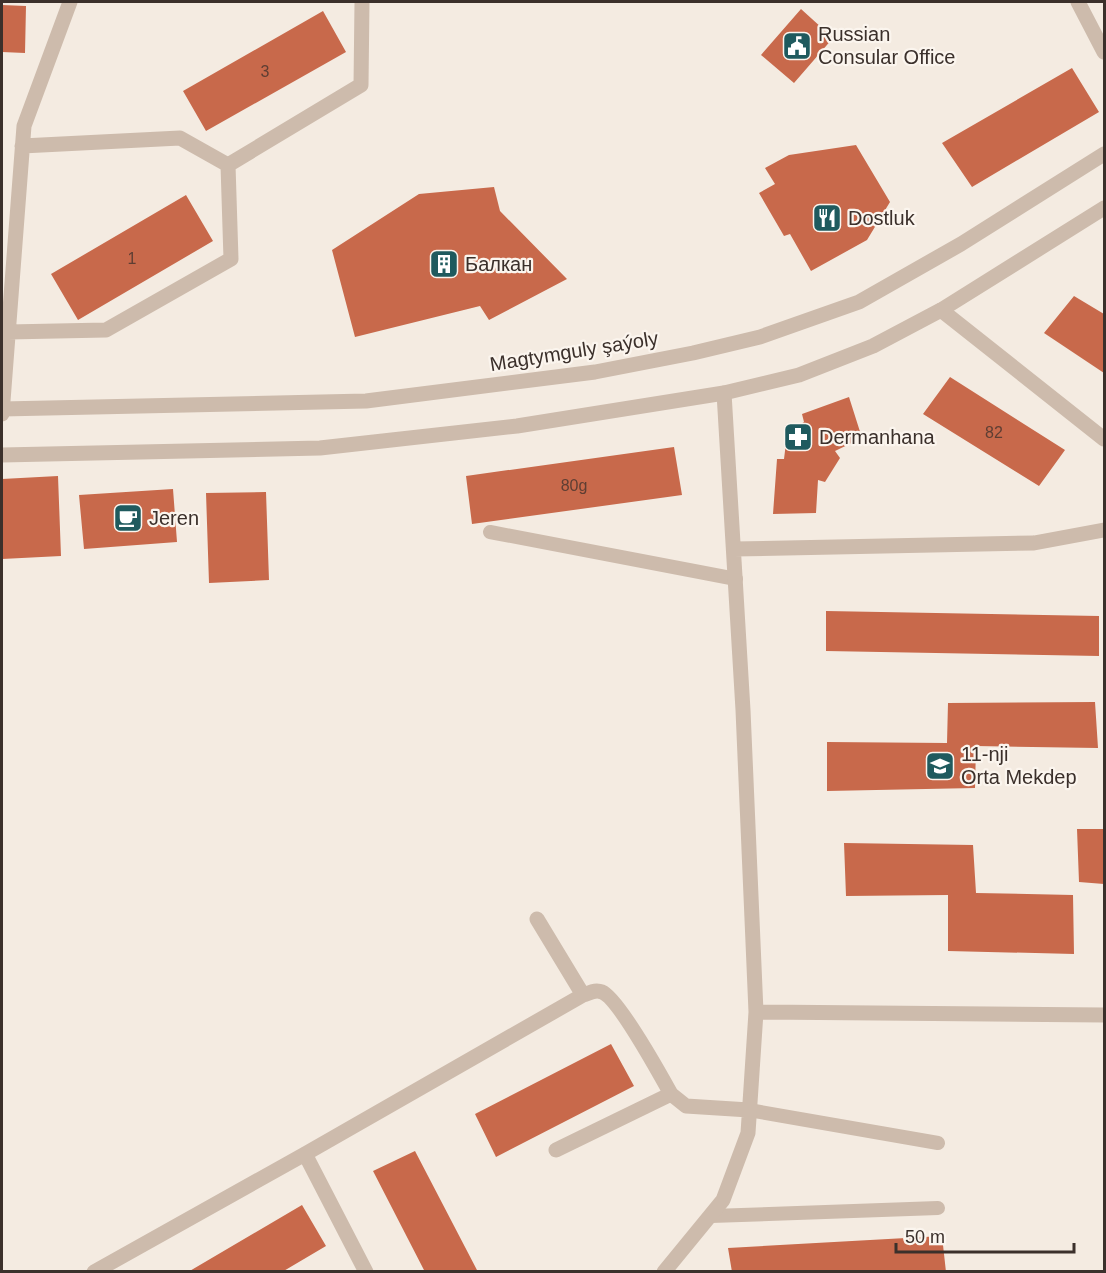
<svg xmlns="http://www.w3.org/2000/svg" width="1106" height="1273" viewBox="0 0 1106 1273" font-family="Helvetica,sans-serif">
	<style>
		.building { fill: #c8694b }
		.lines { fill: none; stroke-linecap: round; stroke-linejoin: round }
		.service { stroke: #cdbbac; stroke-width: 14 }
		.minor { stroke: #cdbbac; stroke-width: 15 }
		.tertiary { stroke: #cdbbac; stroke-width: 15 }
		.labels { text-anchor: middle; stroke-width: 4.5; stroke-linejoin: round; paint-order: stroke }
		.number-label { font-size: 16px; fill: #5e3e33 }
		.poi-label { font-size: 20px; fill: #3b302b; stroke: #fbf5ee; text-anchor: start }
		.street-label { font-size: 20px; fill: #3b302b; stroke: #fbf5ee }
	</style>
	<rect width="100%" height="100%" fill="#f4ebe1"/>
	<path class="building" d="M 2,5 L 26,6 L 25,53 L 2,52 Z
		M 801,9 L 833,38 L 794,83 L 761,55 Z
		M 323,11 L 346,52 L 206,131 L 183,91 Z
		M 1072,68 L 1099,112 L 972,187 L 942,143 Z
		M 856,145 L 890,202 L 867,240 L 811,271 L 790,234 L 784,236 L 759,193 L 775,184 L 765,168 L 789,155 Z
		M 494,187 L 500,211 L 567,279 L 489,320 L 480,306 L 355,337 L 332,250 L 419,194 Z
		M 186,195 L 213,241 L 78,320 L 51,274 Z
		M 1074,296 L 1104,314 L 1104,373 L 1044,333 Z
		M 950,377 L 1065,450 L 1039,486 L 923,414 Z
		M 849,397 L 862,438 L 835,451 L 840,458 L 825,482 L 818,480 L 816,513 L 773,514 L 777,459 L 784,459 L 786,443 L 792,430 L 804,422 L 802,414 Z
		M 674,447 L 682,495 L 472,524 L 466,476 Z
		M 58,476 L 61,556 L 2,559 L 2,479 Z
		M 173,489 L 177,542 L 84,549 L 79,495 Z
		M 266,492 L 269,580 L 209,583 L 206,493 Z
		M 826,611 L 1099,616 L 1099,656 L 826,651 Z
		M 1095,702 L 1098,748 L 976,746 L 975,788 L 827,791 L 827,742 L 947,743 L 948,703 Z
		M 1077,829 L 1104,829 L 1104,884 L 1079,882 Z
		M 844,843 L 973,845 L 976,893 L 1073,895 L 1074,954 L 948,951 L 948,895 L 846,896 Z
		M 611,1044 L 634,1086 L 496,1157 L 475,1114 Z
		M 415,1151 L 478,1272 L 425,1272 L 373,1171 Z
		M 302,1205 L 326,1246 L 282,1272 L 188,1272 Z
		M 942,1236 L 946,1272 L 732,1272 L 728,1248 Z"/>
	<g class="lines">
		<path class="service" d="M 490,532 L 736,579
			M 749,1110 L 938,1143
			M 711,1216 L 938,1208"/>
		<path class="minor" d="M 1078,2 L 1104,52
			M 22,146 L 180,138 L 228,165
			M 941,310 L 1104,439
			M 8,332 L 106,330 L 231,259 L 228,165 L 361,85 L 362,2
			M 2,414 L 24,126 L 70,2
			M 734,549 L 1034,543 L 1104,530
			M 537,919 L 583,995 C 590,993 595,989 602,992 C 618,998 661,1076 671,1094 L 686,1106 L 749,1110
			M 756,1012 L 1104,1015
			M 556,1150 L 671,1094
			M 305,1154 L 366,1272
			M 94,1272 L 305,1154 L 583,995
			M 664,1272 L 723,1200 L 748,1133 L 756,1012 L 743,710 L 724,393"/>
		<path class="tertiary" d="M 2,409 L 366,401 L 595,372 L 693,353 L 760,337 L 859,302 L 961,244 L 1104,154
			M 2,455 L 320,448 L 517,426 L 724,393 L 799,375 L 873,346 L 941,310 L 1104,208"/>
	</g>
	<defs>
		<g id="civic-square" transform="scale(1.5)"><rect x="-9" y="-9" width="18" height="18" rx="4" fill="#1f5a5e" stroke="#fbf5ee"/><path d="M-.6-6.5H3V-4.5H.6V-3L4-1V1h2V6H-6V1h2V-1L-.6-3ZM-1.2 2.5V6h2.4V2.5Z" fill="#fff"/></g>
		<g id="restaurant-square" transform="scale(1.5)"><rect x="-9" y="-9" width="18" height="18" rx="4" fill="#1f5a5e" stroke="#fbf5ee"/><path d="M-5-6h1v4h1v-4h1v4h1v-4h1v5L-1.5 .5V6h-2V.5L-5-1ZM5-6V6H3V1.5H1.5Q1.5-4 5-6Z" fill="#fff"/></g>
		<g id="building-square" transform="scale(1.5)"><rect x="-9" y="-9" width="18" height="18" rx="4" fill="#1f5a5e" stroke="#fbf5ee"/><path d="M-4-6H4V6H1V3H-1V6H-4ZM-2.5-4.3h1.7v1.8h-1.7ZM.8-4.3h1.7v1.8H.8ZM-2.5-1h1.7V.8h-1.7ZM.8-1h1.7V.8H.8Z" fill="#fff"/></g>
		<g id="pharmacy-square" transform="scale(1.5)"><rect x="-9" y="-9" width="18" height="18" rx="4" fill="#1f5a5e" stroke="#fbf5ee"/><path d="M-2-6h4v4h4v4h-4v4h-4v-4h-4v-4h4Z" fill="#fff"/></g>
		<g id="cafe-square" transform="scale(1.5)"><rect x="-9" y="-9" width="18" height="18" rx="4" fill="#1f5a5e" stroke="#fbf5ee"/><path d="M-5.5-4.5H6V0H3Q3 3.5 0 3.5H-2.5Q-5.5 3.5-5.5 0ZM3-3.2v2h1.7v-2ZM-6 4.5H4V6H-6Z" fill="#fff"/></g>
		<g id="school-square" transform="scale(1.5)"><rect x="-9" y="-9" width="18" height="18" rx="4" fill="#1f5a5e" stroke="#fbf5ee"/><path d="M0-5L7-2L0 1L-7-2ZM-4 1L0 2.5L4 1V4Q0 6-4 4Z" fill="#fff"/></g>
	</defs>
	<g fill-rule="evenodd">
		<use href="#civic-square" x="797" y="46"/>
		<use href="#restaurant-square" x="827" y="218"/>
		<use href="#building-square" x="444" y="264"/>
		<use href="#pharmacy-square" x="798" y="437"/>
		<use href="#cafe-square" x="128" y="518"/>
		<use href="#school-square" x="940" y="766"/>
	</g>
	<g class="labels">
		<g class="number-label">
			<text x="265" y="77">3</text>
			<text x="132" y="264">1</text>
			<text x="994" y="438">82</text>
			<text x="574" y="491">80g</text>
		</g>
		<g class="poi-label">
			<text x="818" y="41">Russian<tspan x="818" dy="23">Consular Office</tspan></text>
			<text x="848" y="225">Dostluk</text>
			<text x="465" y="271">Балкан</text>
			<text x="819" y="444">Dermanhana</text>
			<text x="149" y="525">Jeren</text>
			<text x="961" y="761">11-nji<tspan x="961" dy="23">Orta Mekdep</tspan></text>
		</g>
		<g class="street-label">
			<text transform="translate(574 351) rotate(-9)" y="7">Magtymguly şaýoly</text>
		</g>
	</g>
	<rect width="1106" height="1273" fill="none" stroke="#3b302b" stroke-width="6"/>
	<path d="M896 1243v9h178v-9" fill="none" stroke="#3b302b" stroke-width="3"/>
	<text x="905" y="1243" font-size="18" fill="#3b302b" stroke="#fbf5ee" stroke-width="4.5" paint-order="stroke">50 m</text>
</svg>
